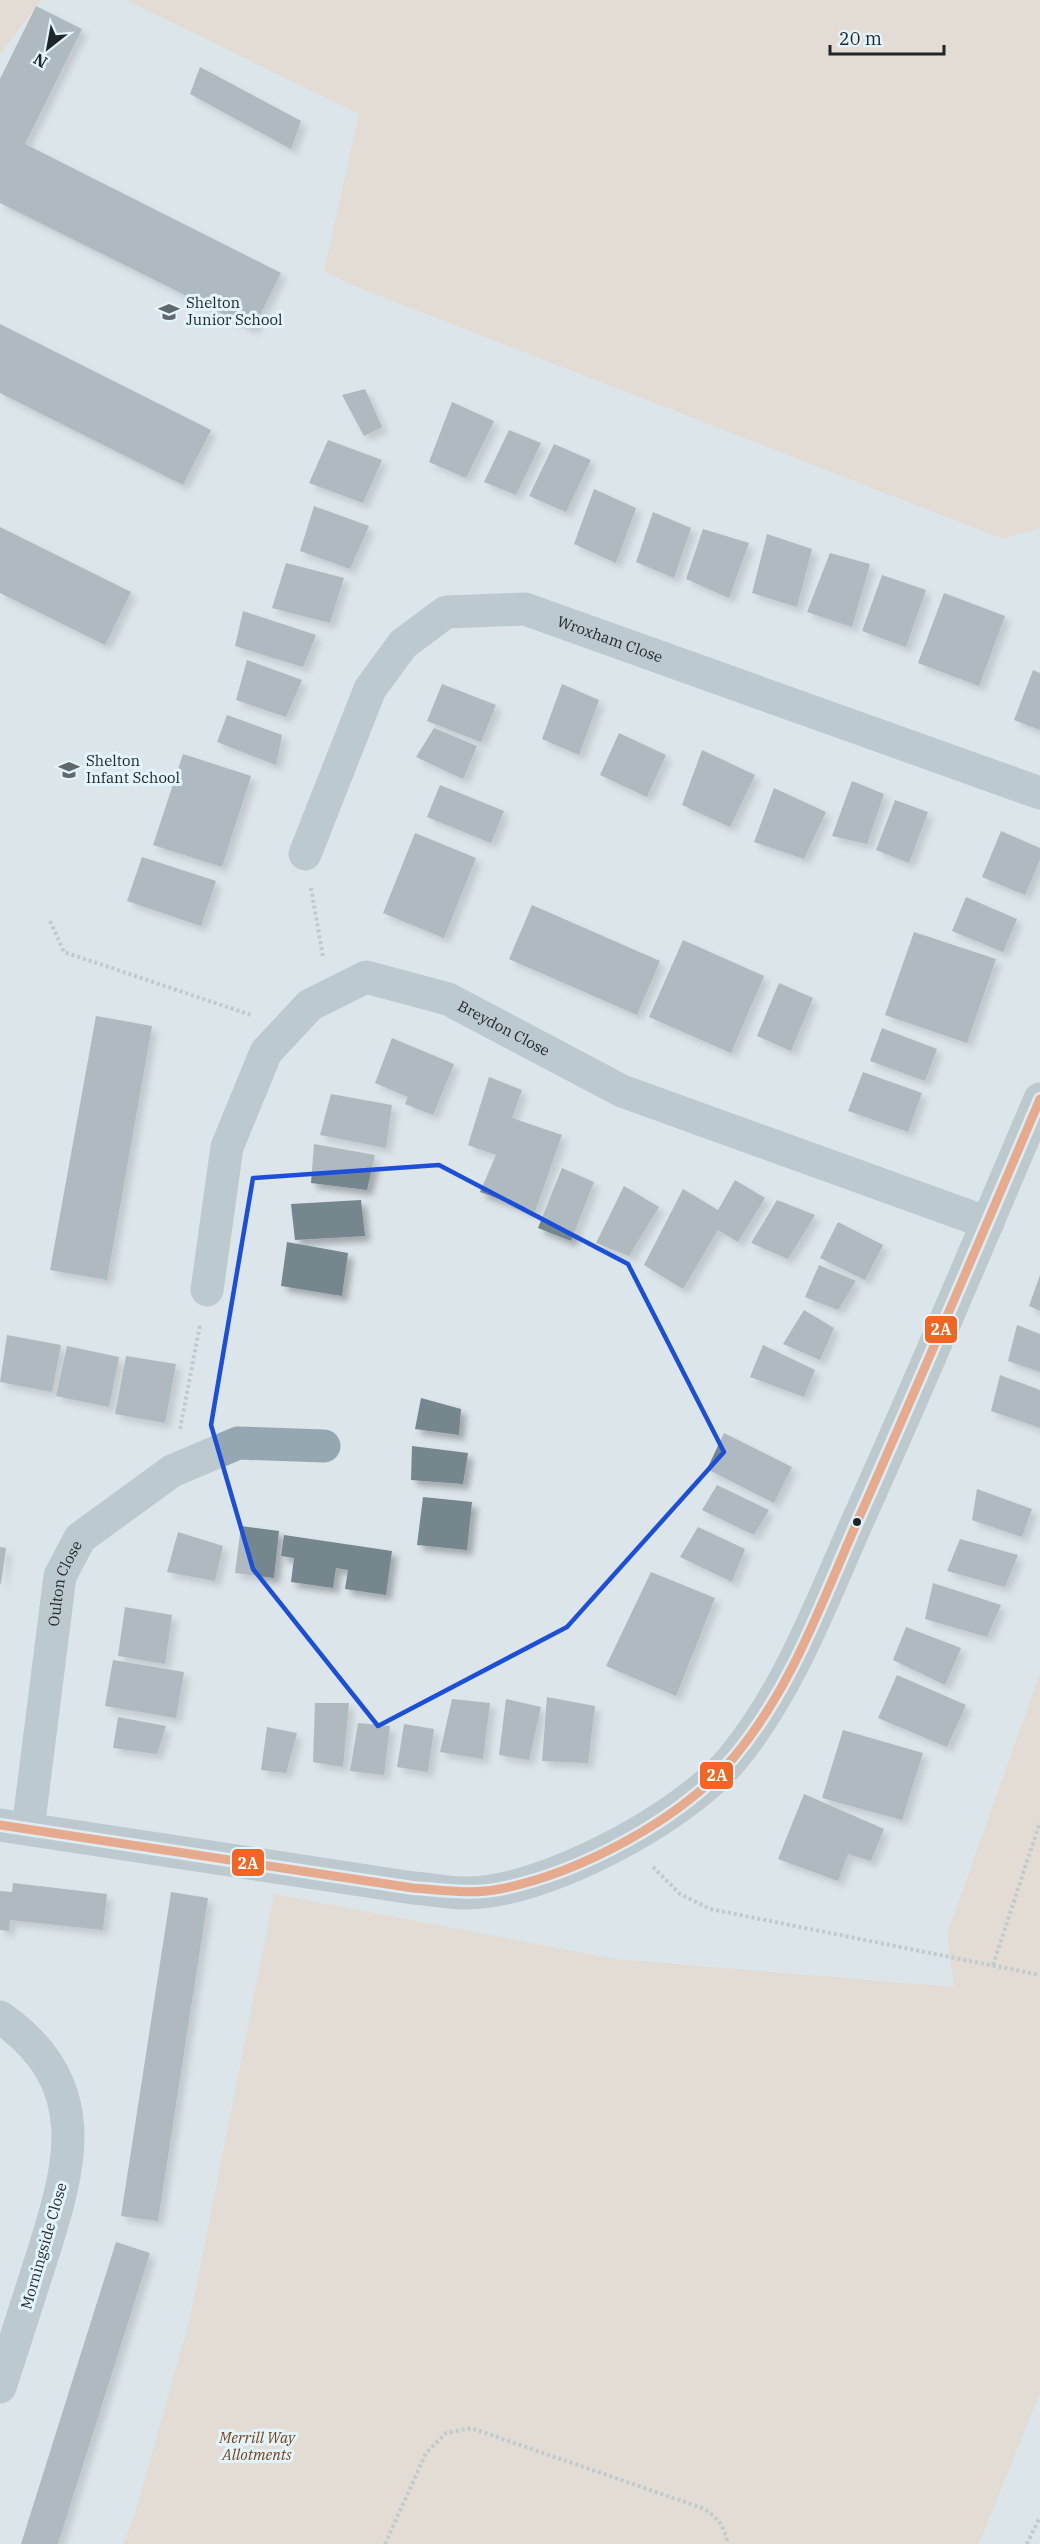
<svg xmlns="http://www.w3.org/2000/svg" width="1040" height="2544" viewBox="0 0 1040 2544" font-family="'IBM Plex Serif',serif">
	<style>
		.green { fill: #ebd0bb }
		.building { fill: #76868d; filter: url(#shadow) }
		.lines { fill: none; stroke-linecap: round; stroke-linejoin: round }
		.path { stroke: #9baab0; stroke-width: 4; stroke-dasharray: 3 3; stroke-linecap: butt }
		.minor { stroke: #95a7b0; stroke-width: 33 }
		.bus-1-casing { stroke: #e3f4fd; stroke-width: 14 }
		.bus-1 { stroke: #f26522; stroke-width: 9 }
		.marked { fill: none; stroke: #1d4ed8; stroke-width: 4.5; stroke-linejoin: round }
		.bus-dot { fill: #1f2528; stroke: #e3f4fd; stroke-width: 2 }
		.labels { text-anchor: middle; stroke-width: 6; stroke-linejoin: round; paint-order: stroke }
		.poi-label { font-size: 15px; fill: #1f2528; stroke: #e3f4fd; text-anchor: start }
		.street-label { font-size: 15px; fill: #1f2528; stroke: #e3f4fd }
		.park-label { font-size: 15px; font-style: italic; fill: #774419; stroke: #e3f4fd }
		.line-badge { stroke: #e3f4fd; stroke-width: 2 }
		.badge-label { font-size: 16px; text-anchor: middle; font-weight: bold; fill: #fff }
	</style>
	<defs>
		<filter id="shadow"><feDropShadow dx="5.5" dy="5.5" stdDeviation="3" flood-color="#0004"/></filter>
	</defs>
	<rect width="100%" height="100%" fill="#dce5ea"/>
	<path class="green" d="M 0,0 L 41,0 L 0,54 Z
		M 126,0 L 1040,0 L 1040,528 L 1003,539 L 352,285 L 324,271 L 359,114 Z
		M 1040,1673 L 1040,2393 L 979,2544 L 123,2544 L 135,2513 L 190,2318 L 274,1894 L 616,1959 L 954,1987 L 947,1934 Z"/>
	<path class="building" d="M 36,6 L 82,29 L 25,144 L 281,273 L 253,329 L 0,203 L 0,79 Z
		M 200,67 L 301,121 L 291,149 L 190,94 Z
		M 0,324 L 211,430 L 183,485 L 0,393 Z
		M 365,389 L 382,427 L 364,436 L 342,395 Z
		M 452,402 L 494,421 L 466,478 L 429,462 Z
		M 509,430 L 541,443 L 516,495 L 484,482 Z
		M 328,440 L 382,460 L 363,503 L 309,483 Z
		M 554,444 L 591,460 L 566,512 L 529,496 Z
		M 594,489 L 636,508 L 616,563 L 574,544 Z
		M 314,506 L 369,526 L 350,569 L 300,551 Z
		M 653,512 L 691,528 L 674,578 L 636,562 Z
		M 0,527 L 131,592 L 105,645 L 0,593 Z
		M 703,529 L 749,543 L 729,598 L 686,579 Z
		M 767,534 L 812,549 L 797,607 L 752,593 Z
		M 830,553 L 870,564 L 852,627 L 807,612 Z
		M 286,563 L 344,578 L 330,623 L 272,608 Z
		M 882,575 L 926,590 L 906,647 L 862,631 Z
		M 944,593 L 1005,616 L 979,686 L 918,663 Z
		M 243,611 L 316,635 L 303,667 L 235,646 Z
		M 247,660 L 302,680 L 286,717 L 236,700 Z
		M 1033,670 L 1040,673 L 1040,730 L 1014,720 Z
		M 442,684 L 496,705 L 481,742 L 427,721 Z
		M 562,684 L 599,700 L 579,755 L 542,739 Z
		M 227,715 L 282,735 L 276,765 L 217,742 Z
		M 434,728 L 477,746 L 463,779 L 416,757 Z
		M 619,733 L 666,755 L 647,797 L 600,775 Z
		M 702,750 L 755,775 L 730,827 L 682,805 Z
		M 183,754 L 251,776 L 222,867 L 153,845 Z
		M 852,781 L 884,794 L 867,844 L 832,836 Z
		M 440,785 L 504,811 L 491,843 L 427,817 Z
		M 774,788 L 826,812 L 804,859 L 754,842 Z
		M 895,800 L 928,812 L 909,863 L 876,850 Z
		M 1001,831 L 1040,848 L 1040,860 L 1025,895 L 982,877 Z
		M 415,833 L 476,858 L 444,938 L 383,913 Z
		M 142,857 L 216,881 L 201,926 L 127,901 Z
		M 966,897 L 1017,919 L 1003,952 L 952,931 Z
		M 532,905 L 660,961 L 637,1015 L 509,959 Z
		M 914,932 L 996,959 L 967,1043 L 885,1015 Z
		M 683,940 L 764,976 L 731,1053 L 649,1017 Z
		M 779,983 L 813,998 L 791,1051 L 757,1036 Z
		M 96,1016 L 152,1026 L 107,1280 L 50,1270 Z
		M 882,1028 L 937,1049 L 925,1081 L 870,1061 Z
		M 392,1038 L 454,1064 L 433,1115 L 405,1104 L 408,1097 L 375,1083 Z
		M 863,1072 L 922,1093 L 908,1132 L 848,1111 Z
		M 489,1077 L 522,1090 L 512,1118 L 562,1135 L 535,1212 L 480,1192 L 496,1155 L 468,1145 Z
		M 331,1094 L 392,1105 L 386,1148 L 320,1135 Z
		M 314,1144 L 375,1155 L 367,1190 L 311,1183 Z
		M 562,1168 L 594,1182 L 571,1241 L 538,1228 Z
		M 735,1180 L 765,1198 L 738,1242 L 718,1230 L 683,1289 L 644,1265 L 683,1189 L 718,1210 Z
		M 624,1186 L 659,1207 L 629,1256 L 596,1243 Z
		M 361,1200 L 365,1236 L 295,1240 L 291,1204 Z
		M 777,1200 L 815,1215 L 788,1259 L 751,1243 Z
		M 838,1222 L 883,1245 L 865,1280 L 820,1258 Z
		M 287,1242 L 348,1253 L 342,1296 L 281,1286 Z
		M 819,1265 L 856,1281 L 838,1310 L 805,1297 Z
		M 1040,1275 L 1040,1311 L 1029,1306 Z
		M 804,1310 L 834,1328 L 820,1360 L 783,1344 Z
		M 1017,1325 L 1040,1334 L 1040,1372 L 1008,1361 Z
		M 7,1335 L 61,1345 L 52,1392 L 0,1382 Z
		M 763,1345 L 815,1370 L 804,1397 L 750,1377 Z
		M 67,1346 L 119,1357 L 109,1407 L 56,1396 Z
		M 126,1356 L 176,1364 L 165,1423 L 115,1414 Z
		M 1000,1375 L 1040,1390 L 1040,1428 L 991,1411 Z
		M 421,1398 L 461,1409 L 459,1435 L 415,1429 Z
		M 724,1433 L 792,1467 L 774,1503 L 707,1469 Z
		M 412,1446 L 468,1453 L 463,1484 L 411,1480 Z
		M 717,1485 L 769,1510 L 754,1535 L 702,1510 Z
		M 977,1489 L 1032,1509 L 1022,1537 L 972,1520 Z
		M 423,1497 L 472,1502 L 467,1550 L 417,1545 Z
		M 241,1526 L 279,1531 L 274,1578 L 235,1573 Z
		M 698,1527 L 745,1549 L 732,1582 L 680,1557 Z
		M 178,1532 L 223,1546 L 215,1581 L 167,1572 Z
		M 284,1535 L 392,1551 L 386,1595 L 345,1589 L 348,1570 L 336,1568 L 333,1588 L 291,1582 L 294,1558 L 281,1556 Z
		M 960,1539 L 1018,1555 L 1005,1587 L 947,1571 Z
		M 0,1547 L 6,1548 L 1,1584 L 0,1583 Z
		M 651,1572 L 715,1598 L 676,1696 L 606,1666 Z
		M 933,1583 L 1001,1605 L 987,1637 L 925,1619 Z
		M 125,1607 L 172,1615 L 165,1664 L 118,1656 Z
		M 906,1627 L 961,1648 L 945,1685 L 893,1660 Z
		M 113,1660 L 184,1672 L 176,1718 L 105,1706 Z
		M 897,1675 L 966,1705 L 947,1747 L 878,1718 Z
		M 547,1697 L 595,1706 L 588,1763 L 542,1761 Z
		M 452,1699 L 490,1703 L 483,1759 L 440,1752 Z
		M 506,1699 L 541,1707 L 529,1760 L 499,1755 Z
		M 315,1703 L 349,1703 L 343,1767 L 313,1762 Z
		M 118,1717 L 166,1726 L 157,1754 L 113,1748 Z
		M 358,1723 L 390,1726 L 384,1775 L 350,1771 Z
		M 404,1724 L 434,1729 L 428,1772 L 397,1767 Z
		M 267,1727 L 297,1733 L 286,1773 L 261,1770 Z
		M 843,1730 L 923,1753 L 902,1820 L 822,1798 Z
		M 804,1794 L 884,1829 L 871,1861 L 848,1854 L 838,1881 L 778,1859 Z
		M 13,1883 L 107,1894 L 103,1930 L 10,1920 L 9,1931 L 0,1930 L 0,1891 L 12,1892 Z
		M 171,1892 L 208,1898 L 158,2221 L 121,2216 Z
		M 116,2242 L 150,2253 L 58,2544 L 21,2544 Z"/>
	<g class="lines">
		<path class="path" d="M 311,888 L 323,957
			M 50,921 L 64,952 L 251,1015
			M 180,1429 L 200,1325
			M 653,1867 L 680,1894 L 710,1909 L 1040,1975
			M 993,1965 L 1040,1822
			M 385,2544 L 426,2453 L 446,2433 L 471,2428 L 702,2508 C 718,2517 724,2526 728,2544
			M 1027,2544 L 1040,2517"/>
		<g class="minor">
			<path id="s1" d="M 305,854 L 370,689 L 403,644 L 446,612 L 525,609 L 1040,793"/>
			<path id="s2" d="M 207,1290 L 227,1147 L 266,1052 L 310,1005 L 366,977 L 448,999 L 622,1091 L 988,1223"/>
			<path d="M 0,1825 L 413,1888 C 430,1889 449,1893 467,1893 C 544,1893 686,1817 734,1757 C 790,1688 822,1601 858,1520 C 921,1381 980,1240 1040,1099"/>
			<path id="s3" d="M 28,1829 L 60,1576 L 80,1538 L 172,1471 L 238,1443 L 324,1446"/>
			<path d="M 0,2017 C 96,2084 71,2166 41,2260 C 27,2303 14,2345 0,2387"/>
		</g>
		<g class="bus-1-casing">
			<path id="bus-1" d="M 0,1825 L 413,1888 C 442,1890 470,1895 500,1889 C 580,1873 682,1819 734,1757 C 792,1688 822,1601 858,1520 C 920,1380 980,1240 1040,1099"/>
		</g>
		<use href="#bus-1" class="bus-1"/>
	</g>
	<path d="M0 0H1040V2544H0ZM 439,1165 L 628,1264 L 724,1452 L 567,1627 L 378,1726 L 253,1569 L 211,1425 L 253,1178 Z" fill="#dce5ea" fill-opacity=".55" fill-rule="evenodd"/>
	<path class="marked" d="M 439,1165 L 628,1264 L 724,1452 L 567,1627 L 378,1726 L 253,1569 L 211,1425 L 253,1178 Z"/>
	<defs>
		<g id="school-bare" transform="scale(1.62)"><path d="M0-5L7-2L0 1L-7-2ZM-4 1L0 2.5L4 1V4Q0 6-4 4Z" fill="#61686c" stroke="#e3f4fd" stroke-width="2.5" paint-order="stroke"/></g>
	</defs>
	<g fill-rule="evenodd">
		<use href="#school-bare" x="169" y="312"/>
		<use href="#school-bare" x="69" y="770"/>
	</g>
	<circle class="bus-dot" cx="857" cy="1522" r="5"/>
	<g class="labels">
		<g class="poi-label">
			<text x="186" y="308">Shelton<tspan x="186" dy="17">Junior School</tspan></text>
			<text x="86" y="766">Shelton<tspan x="86" dy="17">Infant School</tspan></text>
		</g>
		<g class="street-label">
			<text dy="5" stroke="none"><textPath href="#s1" startOffset="456">Wroxham Close</textPath></text>
			<text dy="5" stroke="none"><textPath href="#s2" startOffset="522">Breydon Close</textPath></text>
			<text dy="5" stroke="none"><textPath href="#s3" startOffset="249">Oulton Close</textPath></text>
			<text transform="translate(44 2246) rotate(-74)" y="5">Morningside Close</text>
		</g>
		<g class="park-label">
			<text x="257" y="2443">Merrill Way<tspan x="257" dy="17">Allotments</tspan></text>
		</g>
	</g>
	<g class="line-badge">
		<rect x="924" y="1315" width="34" height="29" rx="6" fill="#f26522"/>
		<rect x="699" y="1761" width="35" height="29" rx="6" fill="#f26522"/>
		<rect x="231" y="1848" width="34" height="29" rx="6" fill="#f26522"/>
	</g>
	<g class="badge-label">
		<text x="941" y="1335">2A</text>
		<text x="717" y="1781">2A</text>
		<text x="248" y="1869">2A</text>
	</g>
	<g transform="translate(48 48) rotate(211)" stroke="#e3f4fd" stroke-width="4.5" paint-order="stroke">
	<path d="M0-4.5L10 22L0 15L-10 22Z" fill="#1f2528"/>
	<text y="-9" font-size="16" font-weight="bold" text-anchor="middle" fill="#1f2528">N</text>
	</g>
	<path d="M830 45v9h114v-9" fill="none" stroke="#1f2528" stroke-width="3"/>
	<text x="839" y="45" font-size="18" fill="#1f2528" stroke="#e3f4fd" stroke-width="4.5" paint-order="stroke">20 m</text>
</svg>
